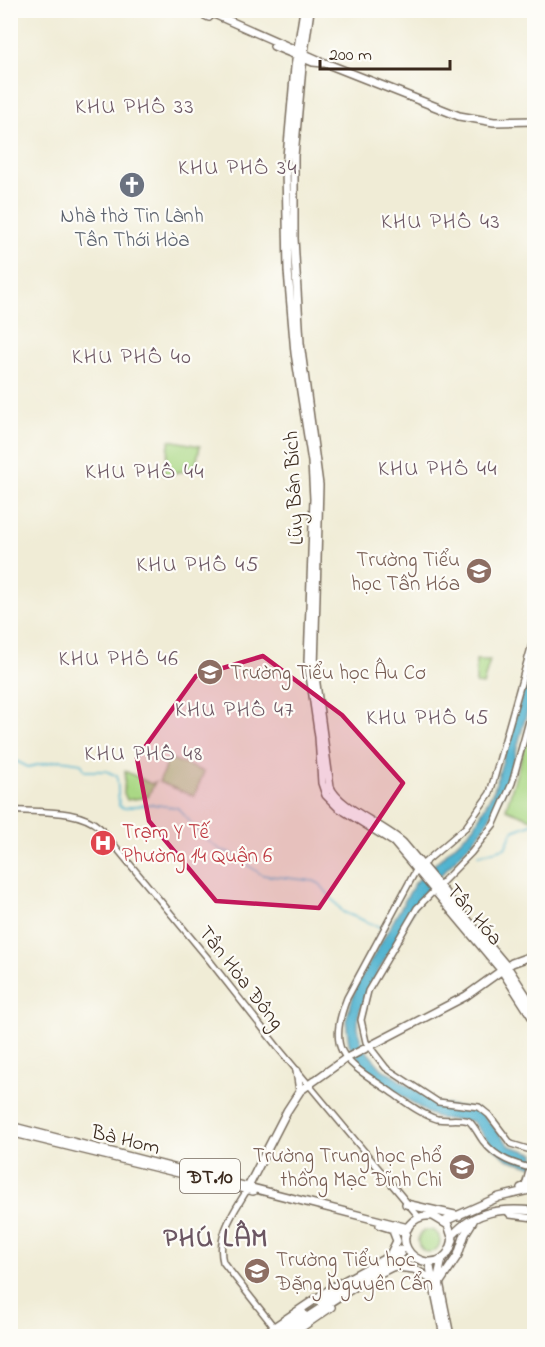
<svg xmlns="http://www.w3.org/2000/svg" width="545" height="1347" viewBox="0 0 545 1347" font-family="'Indie Flower',sans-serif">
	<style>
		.green { fill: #aad885; stroke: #728152; stroke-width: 1.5 }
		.water { fill: #51b4d0; stroke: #466f77; stroke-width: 1.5 }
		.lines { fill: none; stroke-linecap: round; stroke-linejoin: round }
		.stream { stroke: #51b4d0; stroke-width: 1.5 }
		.minor-casing { stroke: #7a6e5e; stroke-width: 8 }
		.major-casing { stroke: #7a6e5e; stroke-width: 10 }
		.minor { stroke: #fff; stroke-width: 5 }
		.major { stroke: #fff; stroke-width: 7 }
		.marked { fill: #c2185b; fill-opacity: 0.2; stroke: #c2185b; stroke-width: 4.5; stroke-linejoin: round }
		.labels { text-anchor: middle; stroke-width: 4.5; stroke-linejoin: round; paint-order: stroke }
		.shield { fill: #fdfcf7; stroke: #75695f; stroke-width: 1.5 }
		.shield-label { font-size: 20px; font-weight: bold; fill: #3b2a1e }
		.worship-label { font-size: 21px; fill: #5b616d; stroke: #fdfcf7 }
		.street-label { font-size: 21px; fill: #3b2a1e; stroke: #fdfcf7 }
		.education-label { font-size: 21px; fill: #785e54; stroke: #fdfcf7; text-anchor: end }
		.health-label { font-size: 21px; fill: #be3a42; stroke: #fdfcf7; text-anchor: start }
		.neighbourhood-label { font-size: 22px; letter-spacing: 1.5px; fill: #6b5662; stroke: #fdfcf7 }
		.district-label { font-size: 27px; font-weight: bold; letter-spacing: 1.5px; fill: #6b5662; stroke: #fdfcf7 }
	</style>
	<rect width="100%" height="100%" fill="#fdfcf7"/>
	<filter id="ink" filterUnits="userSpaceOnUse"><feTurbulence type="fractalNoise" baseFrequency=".0167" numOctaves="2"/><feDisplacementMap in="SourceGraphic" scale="12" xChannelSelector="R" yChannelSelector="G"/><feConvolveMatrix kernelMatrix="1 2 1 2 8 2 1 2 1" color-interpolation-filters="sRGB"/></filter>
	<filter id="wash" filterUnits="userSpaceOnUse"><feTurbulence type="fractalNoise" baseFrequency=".008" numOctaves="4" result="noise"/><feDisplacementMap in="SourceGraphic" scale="24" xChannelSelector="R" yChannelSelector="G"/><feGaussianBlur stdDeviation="1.35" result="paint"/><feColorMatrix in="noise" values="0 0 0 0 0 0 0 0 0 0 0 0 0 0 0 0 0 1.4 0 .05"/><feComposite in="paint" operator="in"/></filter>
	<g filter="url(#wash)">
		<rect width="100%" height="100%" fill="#f0ecd6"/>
		<path class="green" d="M 170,440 L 200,446 L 195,469 L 163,475 Z
			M 476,660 L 490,660 L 483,685 L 476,684 Z
			M 534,715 L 534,820 L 506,809 Z
			M 169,758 L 204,772 L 194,796 L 159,782 Z
			M 125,771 L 151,784 L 155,782 L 148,797 L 127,800 L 124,793 Z
			M418 1241a11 11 0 1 1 22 0a11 11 0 1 1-22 0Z"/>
		<path class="water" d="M 534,653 L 534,688 L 505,790 L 481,832 L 421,896 L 366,993 L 358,1017 L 358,1031 L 363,1047 L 382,1069 L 437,1104 L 478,1109 L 510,1146 L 534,1153 L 534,1167 L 507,1159 L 494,1148 L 472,1121 L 442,1119 L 429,1114 L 368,1073 L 349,1044 L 346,1020 L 356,987 L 415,883 L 474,827 L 494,790 Z"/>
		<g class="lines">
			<path class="stream" d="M 10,758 L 28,767 L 61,760 L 81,763 L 85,771 L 106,771 L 117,776 L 119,806 L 124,808 L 151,804 L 178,808 L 203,837 L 221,850 L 231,853 L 262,875 L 314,881 L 320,884 L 343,912 L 382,928
				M 478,855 L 505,848 L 513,831 L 534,823"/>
		</g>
	</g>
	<g filter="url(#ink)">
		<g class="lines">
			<g class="minor-casing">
				<path id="minor" d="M 534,637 L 490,793 L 466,827 L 416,870 L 347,998 C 325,1054 347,1062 388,1090 C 403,1100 420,1114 437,1119 C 447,1121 458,1118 469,1121 C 475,1127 478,1134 483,1141 C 497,1159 514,1164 534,1169
					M 534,703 L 512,783 L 494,824 L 471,853 L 417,908 L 368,991 L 361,1020 L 366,1042 L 386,1068 L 438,1102 L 479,1107 L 489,1115 L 511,1144 L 534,1151
					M 10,810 C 38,813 78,808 100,828 L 206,956 L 279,1049 L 419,1217
					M 247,1190 C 234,1212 216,1235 223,1262 L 274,1327
					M 506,1210 L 510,1215 L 534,1218"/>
			</g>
			<g class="major-casing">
				<path id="major" d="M 194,10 L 209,17
					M 205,10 L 325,63 L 459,116 L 494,122 L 534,121
					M 304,10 L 295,67 L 286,168 L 288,271 L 295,353 L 312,462 L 314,499 L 308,661 L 319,737 L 322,783 L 326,795 L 338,807 L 394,842 L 503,972 L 534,1020
					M 310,10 L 302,67 L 294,156 L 294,238 L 300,343 L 319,485 L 314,669 L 330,787 C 337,807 385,826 403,843 L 508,968 L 534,1008
					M 274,46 L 313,62 L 323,63
					M 297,1071 L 300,1091
					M 10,1126 L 408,1228
					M 10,1132 L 253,1191
					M 521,1188 L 526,1186 L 531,1168
					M 247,1189 L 287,1111 L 300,1091 L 345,1059 L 466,996 L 512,963 L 534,955
					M 406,1204 L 459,1216
					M 445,1221 L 499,1197 L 534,1189
					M 380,1225 L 406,1233
					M 453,1240 L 448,1225 L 433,1216 C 423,1215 414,1218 408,1227 C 390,1260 451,1282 453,1235 C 475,1210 503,1208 534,1211
					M 391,1253 L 397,1241 L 392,1228
					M 442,1259 L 438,1277 L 450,1336
					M 429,1262 L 444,1336
					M 396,1267 L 414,1269 L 431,1279
					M 440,1282 L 458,1255 L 465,1234 L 473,1221
					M 320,1302 L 401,1254
					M 261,1336 L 335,1286 L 406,1247
					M 270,1336 L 303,1313
					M 279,1336 C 322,1307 366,1277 414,1257
					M 289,1336 L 331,1307"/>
			</g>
			<use href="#minor" class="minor"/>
			<use href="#major" class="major"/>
		</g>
	</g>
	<path class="marked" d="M 263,656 L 342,715 L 403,783 L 319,908 L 216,901 L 149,821 L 137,758 L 196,676 Z"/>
	<defs>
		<g id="church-disc" transform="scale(1.35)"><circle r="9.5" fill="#6b7280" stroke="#fdfcf7"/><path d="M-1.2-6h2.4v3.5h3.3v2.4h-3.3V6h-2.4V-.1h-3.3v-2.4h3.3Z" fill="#fff"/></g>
		<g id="school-disc" transform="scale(1.35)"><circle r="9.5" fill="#8d6e63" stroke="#fdfcf7"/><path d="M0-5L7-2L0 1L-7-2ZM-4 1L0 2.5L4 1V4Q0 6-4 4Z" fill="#fff"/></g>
		<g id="hospital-disc" transform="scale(1.35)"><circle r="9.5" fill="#e0444e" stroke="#fdfcf7"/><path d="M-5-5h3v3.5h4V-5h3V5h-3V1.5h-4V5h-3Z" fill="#fff"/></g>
	</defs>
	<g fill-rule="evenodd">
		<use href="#church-disc" x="132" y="185"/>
		<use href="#school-disc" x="479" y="571"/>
		<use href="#school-disc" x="210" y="672"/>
		<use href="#hospital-disc" x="103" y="843"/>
		<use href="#school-disc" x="462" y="1167"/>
		<use href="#school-disc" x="257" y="1271"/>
	</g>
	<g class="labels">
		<rect class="shield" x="180" y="1159" width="60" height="34" rx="4.5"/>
		<g class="shield-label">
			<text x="210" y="1183">ĐT.10</text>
		</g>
		<g class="worship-label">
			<text x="132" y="222">Nhà thờ Tin Lành<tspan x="132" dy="24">Tân Thới Hòa</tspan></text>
		</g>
		<g class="street-label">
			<text transform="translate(293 488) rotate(-93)" y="7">Lũy Bán Bích</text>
			<text transform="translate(475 914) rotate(49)" y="7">Tân Hóa</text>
			<text transform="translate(242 977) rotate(52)" y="7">Tân Hòa Đông</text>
			<text transform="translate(126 1139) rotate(14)" y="7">Bà Hom</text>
		</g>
		<g class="education-label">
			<text x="460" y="566">Trường Tiểu<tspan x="460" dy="24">học Tân Hóa</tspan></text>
			<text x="230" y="679" text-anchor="start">Trường Tiểu học Âu Cơ</text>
			<text x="442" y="1162">Trường Trung học phổ<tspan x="442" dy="24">thông Mạc Đĩnh Chi</tspan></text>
			<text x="276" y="1266" text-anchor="start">Trường Tiểu học<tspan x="276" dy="24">Đặng Nguyên Cẩn</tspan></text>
		</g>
		<g class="health-label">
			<text x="122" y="838">Trạm Y Tế<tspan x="122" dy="24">Phường 14 Quận 6</tspan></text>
		</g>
		<g class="neighbourhood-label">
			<text x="135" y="113">KHU PHỐ 33</text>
			<text x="238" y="174">KHU PHỐ 34</text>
			<text x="441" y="228">KHU PHỐ 43</text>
			<text x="132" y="363">KHU PHỐ 40</text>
			<text x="438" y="475">KHU PHỐ 44</text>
			<text x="145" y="478">KHU PHỐ 44</text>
			<text x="198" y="571">KHU PHỐ 45</text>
			<text x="119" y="665">KHU PHỐ 46</text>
			<text x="235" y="716">KHU PHỐ 47</text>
			<text x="428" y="724">KHU PHỐ 45</text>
			<text x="144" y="760">KHU PHỐ 48</text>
		</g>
		<g class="district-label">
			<text x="216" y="1246">PHÚ LÂM</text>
		</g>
	</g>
	<rect width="545" height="1347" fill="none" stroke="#fdfcf7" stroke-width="36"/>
	<path d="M320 60v9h130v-9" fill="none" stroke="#3b2a1e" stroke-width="3"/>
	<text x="329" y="60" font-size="18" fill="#3b2a1e" stroke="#fdfcf7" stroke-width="4.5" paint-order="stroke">200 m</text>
</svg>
